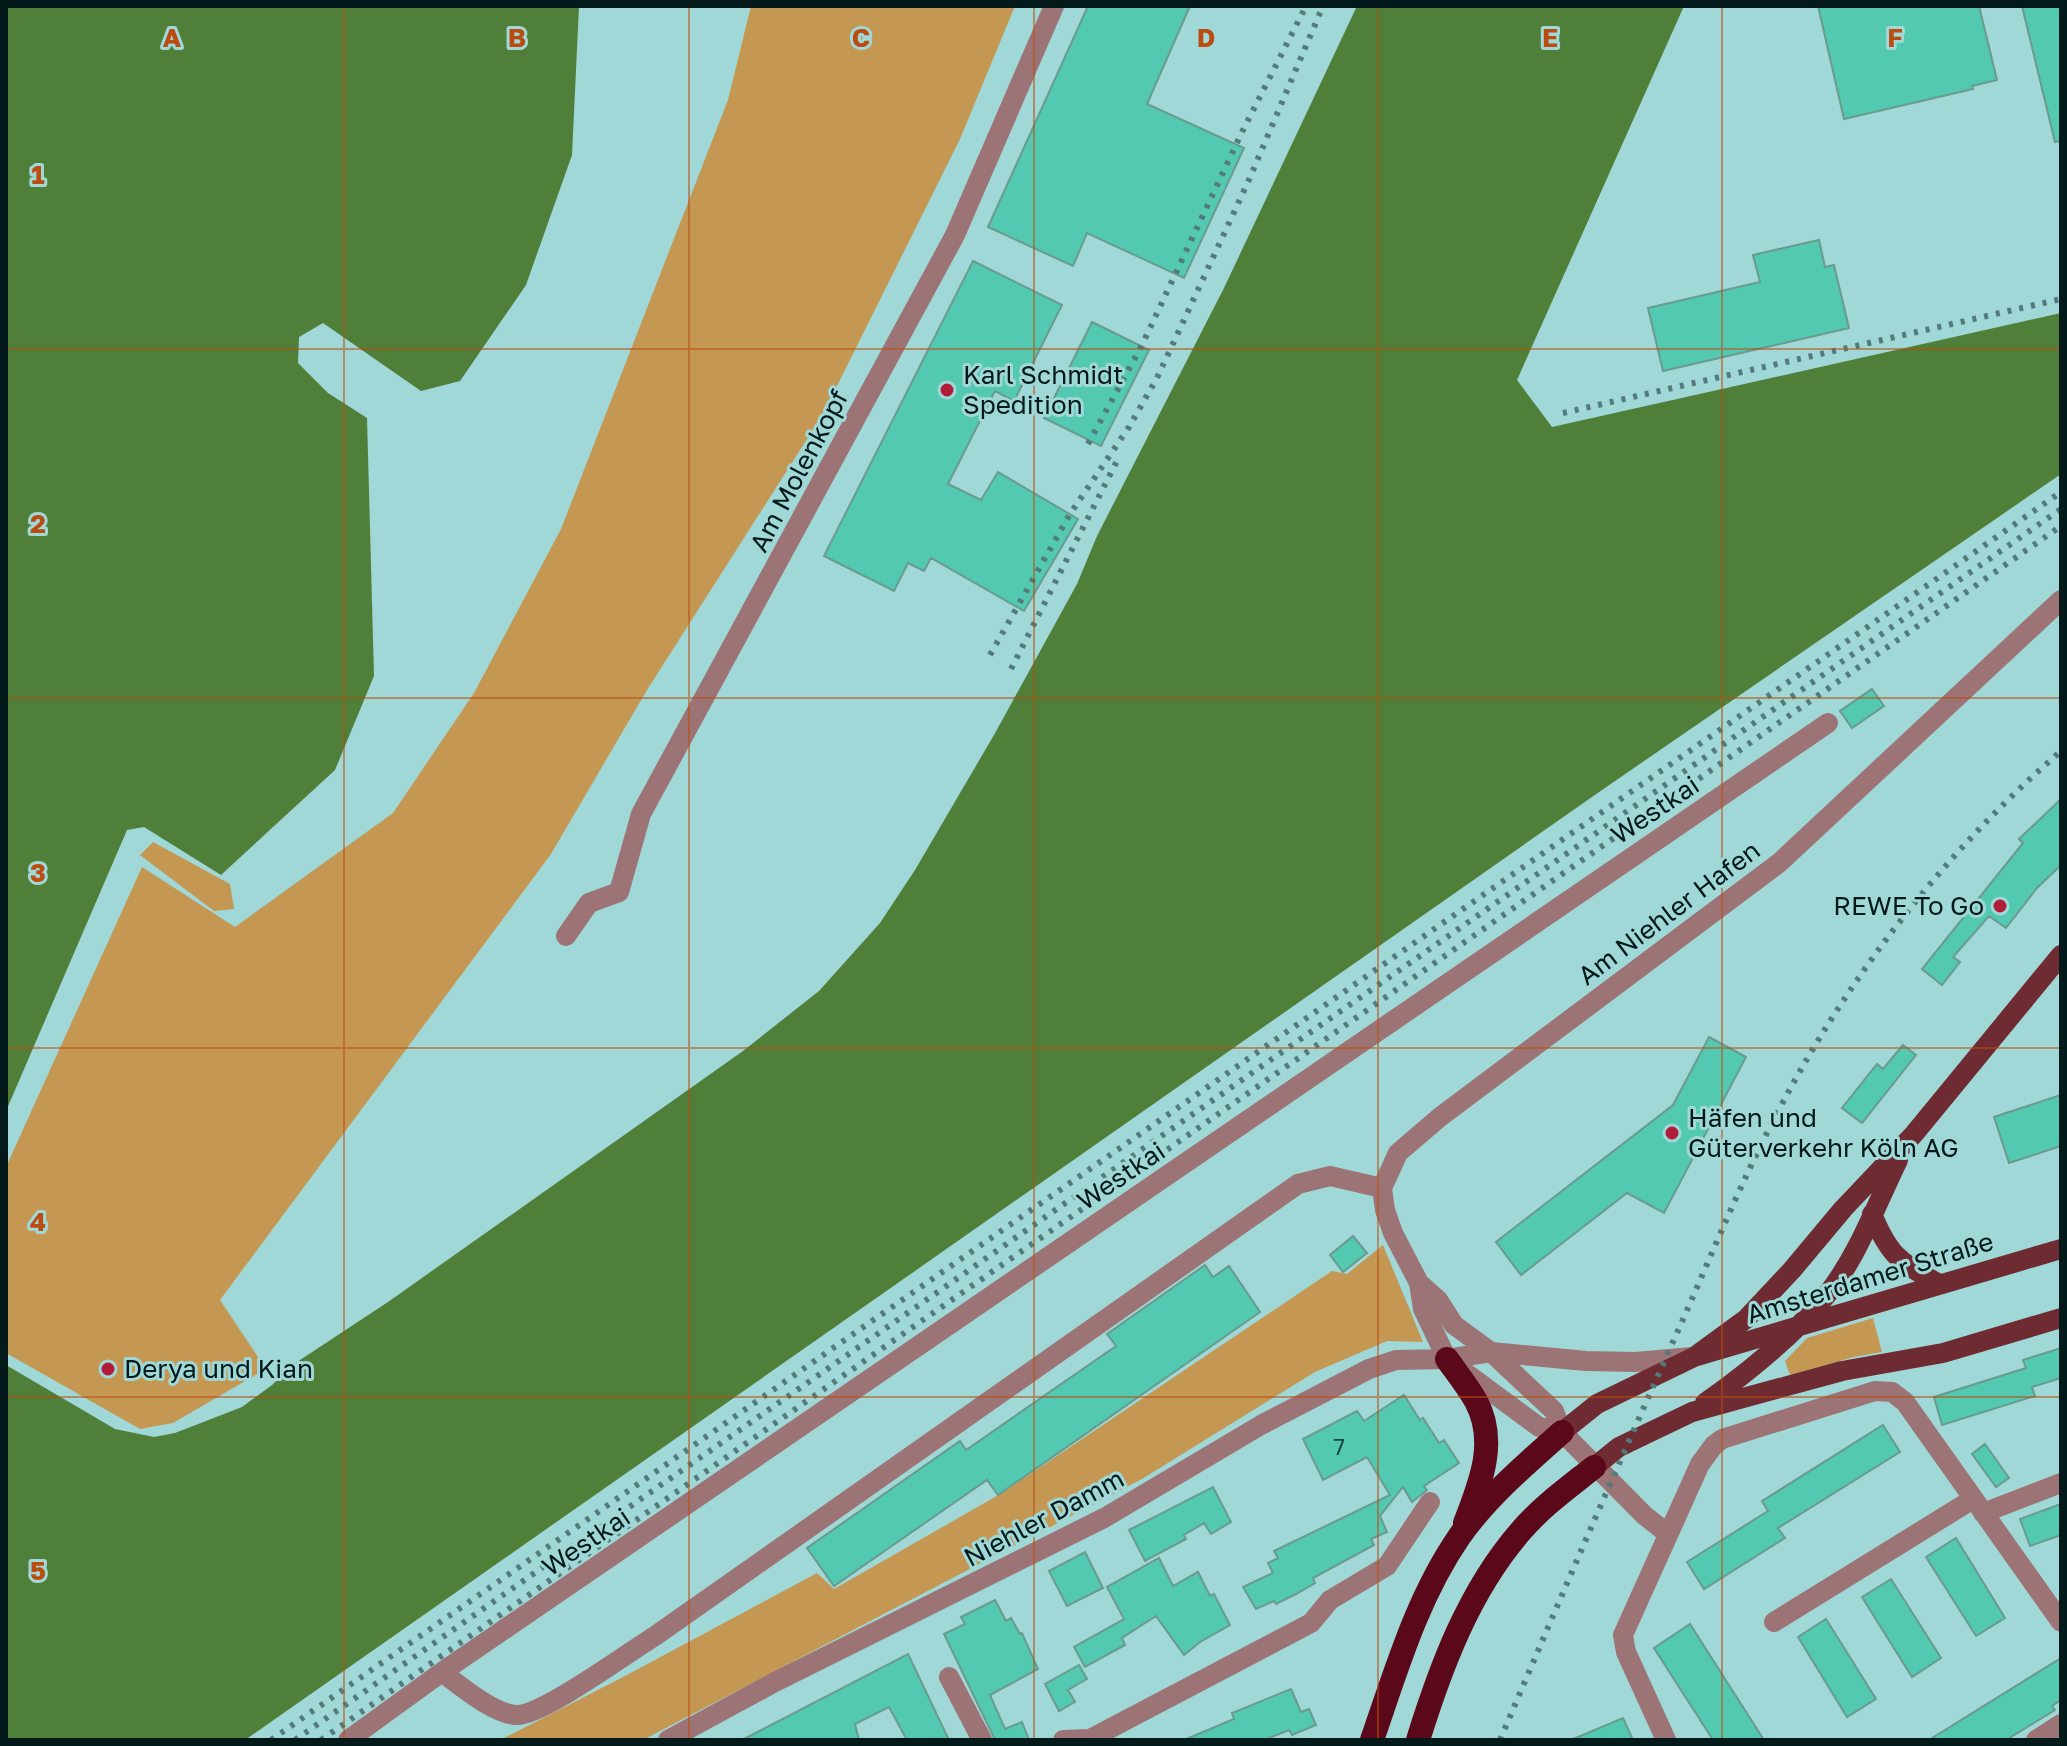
<svg xmlns="http://www.w3.org/2000/svg" width="2067" height="1746" viewBox="0 0 2067 1746" font-family="'Golos Text',sans-serif">
	<style>
		.green { fill: #c49853 }
		.water { fill: #4f7f39 }
		.building { fill: #52c9b0; stroke: #699b8e; stroke-width: 2 }
		.lines { fill: none; stroke-linecap: round; stroke-linejoin: round }
		.minor { stroke: #9d7475; stroke-width: 20 }
		.major { stroke: #6e2b31; stroke-width: 20 }
		.highway { stroke: #5b091a; stroke-width: 24 }
		.rail { stroke: #547b7b; stroke-width: 6; stroke-dasharray: 4 8; stroke-linecap: butt }
		.grid { fill: none; stroke: #ba4c0f; stroke-width: 2; stroke-opacity: 0.55 }
		.poi-dot { fill: #b01c3a; stroke: #a0d7d7; stroke-width: 3 }
		.labels { text-anchor: middle; stroke-width: 6; stroke-linejoin: round; paint-order: stroke }
		.number-label { font-size: 22px; fill: #184640 }
		.poi-label { font-size: 26px; fill: #041a1a; stroke: #a0d7d7; text-anchor: start }
		.street-label { font-size: 26px; fill: #041a1a; stroke: #a0d7d7 }
		.grid-label { font-size: 26px; text-anchor: middle; font-weight: bold; fill: #ba4c0f; stroke: #a0d7d7; stroke-width: 6; stroke-linejoin: round; paint-order: stroke }
	</style>
	<rect width="100%" height="100%" fill="#a0d7d7"/>
	<path class="green" d="M 751,6 L 1015,6 L 960,139 L 823,414 L 647,690 L 551,854 L 220,1300 L 266,1369 L 173,1423 L 140,1429 L 6,1353 L 6,1167 L 142,867 L 235,927 L 393,813 L 474,693 L 561,529 L 728,100 Z
		M 153,842 L 230,884 L 234,909 L 214,911 L 140,855 Z
		M 1383,1245 L 1423,1342 L 1387,1341 L 1315,1372 L 1142,1479 L 643,1740 L 500,1740 L 625,1676 L 817,1573 L 834,1589 L 1002,1493 L 1332,1271 L 1347,1274 Z
		M 1873,1318 L 1882,1352 L 1854,1357 L 1790,1375 L 1785,1361 L 1807,1338 Z"/>
	<path class="water" d="M 6,6 L 579,6 L 572,155 L 526,285 L 460,381 L 421,391 L 323,323 L 299,337 L 298,363 L 328,393 L 367,418 L 374,676 L 335,770 L 221,875 L 144,827 L 127,830 L 6,1111 Z
		M 1357,6 L 1684,6 L 1517,380 L 1552,427 L 2061,313 L 2061,474 L 1602,790 L 245,1740 L 6,1740 L 6,1365 L 115,1429 L 154,1437 L 175,1433 L 242,1407 L 272,1385 L 294,1364 L 388,1302 L 743,1051 L 819,991 L 880,923 L 915,870 L 994,735 L 1077,584 L 1097,536 L 1224,288 Z"/>
	<path class="building" d="M 1088,6 L 1190,6 L 1147,104 L 1244,148 L 1184,278 L 1087,233 L 1073,266 L 988,227 Z
		M 1818,6 L 1979,6 L 1997,80 L 1972,86 L 1973,89 L 1844,119 Z
		M 2022,6 L 2061,6 L 2061,141 L 2055,142 Z
		M 1819,240 L 1825,267 L 1834,265 L 1849,328 L 1663,371 L 1648,308 L 1760,282 L 1753,255 Z
		M 973,261 L 1062,305 L 1014,401 L 995,391 L 948,484 L 981,500 L 998,472 L 1078,519 L 1024,611 L 931,558 L 924,571 L 908,563 L 894,591 L 824,556 Z
		M 1092,322 L 1149,350 L 1101,446 L 1044,418 Z
		M 1872,689 L 1884,706 L 1852,728 L 1840,711 Z
		M 2061,799 L 2061,865 L 2037,888 L 2006,928 L 1989,916 L 1953,957 L 1960,962 L 1942,985 L 1922,969 L 2023,843 L 2019,839 Z
		M 1709,1037 L 1746,1057 L 1664,1213 L 1627,1193 L 1521,1275 L 1496,1242 L 1673,1105 Z
		M 1903,1045 L 1916,1055 L 1862,1123 L 1842,1108 L 1877,1064 L 1883,1069 Z
		M 2061,1095 L 2061,1146 L 2009,1163 L 1994,1117 Z
		M 1353,1236 L 1367,1253 L 1343,1272 L 1330,1255 Z
		M 1205,1265 L 1213,1277 L 1229,1266 L 1260,1312 L 998,1495 L 987,1480 L 834,1586 L 807,1548 L 960,1441 L 966,1450 L 1116,1346 L 1107,1334 Z
		M 2061,1348 L 2061,1378 L 2032,1387 L 2035,1396 L 1942,1425 L 1934,1397 L 2026,1368 L 2023,1360 Z
		M 1404,1395 L 1420,1420 L 1423,1418 L 1439,1443 L 1444,1440 L 1459,1463 L 1424,1486 L 1427,1490 L 1412,1502 L 1403,1487 L 1380,1516 L 1387,1532 L 1371,1539 L 1374,1545 L 1313,1578 L 1315,1583 L 1296,1594 L 1276,1604 L 1274,1601 L 1256,1609 L 1243,1587 L 1273,1573 L 1268,1563 L 1278,1558 L 1274,1551 L 1390,1495 L 1367,1457 L 1323,1480 L 1303,1439 L 1357,1411 L 1364,1421 Z
		M 1883,1425 L 1900,1452 L 1778,1528 L 1785,1538 L 1704,1589 L 1687,1562 L 1768,1511 L 1762,1501 Z
		M 1985,1444 L 2009,1478 L 1996,1487 L 1972,1454 Z
		M 1213,1487 L 1231,1522 L 1211,1534 L 1204,1523 L 1184,1535 L 1186,1539 L 1145,1561 L 1129,1530 Z
		M 2061,1504 L 2061,1535 L 2030,1546 L 2020,1519 Z
		M 1956,1538 L 2005,1618 L 1976,1636 L 1926,1557 Z
		M 1085,1552 L 1103,1588 L 1067,1606 L 1049,1571 Z
		M 1159,1558 L 1173,1586 L 1198,1572 L 1210,1596 L 1214,1594 L 1230,1625 L 1200,1642 L 1184,1655 L 1156,1616 L 1122,1638 L 1125,1645 L 1085,1667 L 1074,1647 L 1124,1619 L 1107,1587 Z
		M 1891,1579 L 1941,1658 L 1912,1677 L 1862,1597 Z
		M 995,1600 L 1006,1621 L 1011,1618 L 1020,1634 L 1022,1633 L 1038,1669 L 990,1695 L 1005,1729 L 1022,1722 L 1029,1740 L 995,1740 L 944,1634 L 965,1624 L 961,1617 Z
		M 1826,1619 L 1876,1699 L 1847,1717 L 1798,1637 Z
		M 1690,1624 L 1764,1740 L 1713,1740 L 1654,1648 Z
		M 908,1654 L 949,1740 L 907,1740 L 889,1707 L 855,1724 L 859,1740 L 742,1740 Z
		M 2061,1658 L 2061,1700 L 2052,1706 L 2055,1710 L 2006,1740 L 1929,1740 Z
		M 1079,1665 L 1087,1679 L 1068,1690 L 1075,1702 L 1059,1711 L 1045,1684 Z
		M 1291,1689 L 1301,1712 L 1309,1709 L 1316,1725 L 1292,1735 L 1289,1730 L 1264,1740 L 1184,1740 L 1234,1719 L 1232,1713 Z
		M 1623,1718 L 1633,1740 L 1571,1740 Z"/>
	<g class="lines">
		<path class="minor" d="M 566,936 L 589,903 L 619,892 L 641,814 L 955,235 L 1054,6
			M 1419,1283 L 1438,1300 L 1454,1325 L 1491,1352 L 1554,1411 L 1562,1432 L 1644,1515 L 1668,1534
			M 1562,1432 L 1539,1427 L 1447,1359 L 1423,1309 L 1419,1283 L 1393,1233 L 1385,1210 L 1382,1188 L 1398,1153 L 1440,1117 L 1779,863 L 2061,600
			M 1983,1513 L 2061,1483
			M 1774,1622 L 1973,1499
			M 442,1672 L 1828,723
			M 949,1677 L 982,1740
			M 348,1740 L 442,1672 C 459,1685 495,1715 517,1715 C 543,1715 629,1652 655,1636 L 1298,1184 L 1330,1176 L 1382,1188
			M 668,1740 L 775,1682 L 1104,1518 L 1261,1425 L 1369,1369 L 1396,1360 L 1447,1359 L 1491,1352 L 1586,1361 L 1635,1362 L 1693,1357
			M 1063,1740 L 1089,1739
			M 1088,1740 L 1311,1623 L 1330,1600 L 1387,1566 L 1430,1502
			M 1666,1740 L 1626,1652 L 1623,1635 L 1700,1464 L 1714,1445 L 1722,1439 L 1875,1391 L 1892,1392 L 1905,1402 L 2061,1622
			M 2036,1740 L 2061,1724"/>
		<path class="major" d="M 1872,1214 C 1890,1257 1899,1261 1939,1284
			M 1694,1357 L 1746,1319 L 1792,1270 L 1843,1209 L 1914,1134 L 2061,955
			M 1705,1403 C 1750,1371 1795,1335 1829,1292 C 1859,1253 1877,1203 1898,1160
			M 1562,1432 L 1597,1404 L 1694,1357 L 2061,1249
			M 1594,1467 L 1619,1447 L 1692,1412 L 1842,1371 L 1943,1353 L 2061,1318"/>
		<path class="highway" d="M 1447,1359 C 1457,1373 1468,1387 1476,1401 C 1498,1442 1480,1484 1465,1523
			M 1372,1740 C 1396,1671 1417,1598 1459,1537 C 1485,1499 1527,1463 1562,1432
			M 1418,1740 C 1441,1666 1469,1591 1520,1532 C 1541,1507 1569,1487 1594,1467"/>
		<path class="rail" d="M 1563,413 L 2061,299
			M 1088,444 L 1142,345 L 1242,132 L 1306,6
			M 990,655 L 1070,514 L 1129,427 L 1157,378 L 1248,182 L 1323,6
			M 1011,669 L 1119,457
			M 271,1740 L 2061,492
			M 295,1740 L 2061,509
			M 321,1740 L 2061,526
			M 1500,1740 C 1559,1601 1619,1462 1681,1324 C 1711,1256 1739,1187 1773,1121 C 1845,981 1942,854 2061,751"/>
	</g>
	<path class="grid" d="M 344,6 L 344,1740M 689,6 L 689,1740M 1034,6 L 1034,1740M 1378,6 L 1378,1740M 1722,6 L 1722,1740M 6,349 L 2061,349M 6,698 L 2061,698M 6,1048 L 2061,1048M 6,1397 L 2061,1397"/>
	<g class="poi-dot">
		<circle cx="947" cy="390" r="8"/>
		<circle cx="2000" cy="906" r="8"/>
		<circle cx="1672" cy="1133" r="8"/>
		<circle cx="108" cy="1369" r="8"/>
	</g>
	<g class="labels">
		<g class="number-label">
			<text x="1339" y="1455">7</text>
		</g>
		<g class="poi-label">
			<text x="963" y="384">Karl Schmidt<tspan x="963" dy="30">Spedition</tspan></text>
			<text x="1984" y="915" text-anchor="end">REWE To Go</text>
			<text x="1688" y="1127">Häfen und<tspan x="1688" dy="30">Güterverkehr Köln AG</tspan></text>
			<text x="124" y="1378">Derya und Kian</text>
		</g>
		<g class="street-label">
			<text transform="translate(799 471) rotate(-62)" y="9">Am Molenkopf</text>
			<text transform="translate(1655 810) rotate(-34)" y="9">Westkai</text>
			<text transform="translate(1669 913) rotate(-37)" y="9">Am Niehler Hafen</text>
			<text transform="translate(1121 1176) rotate(-34)" y="9">Westkai</text>
			<text transform="translate(1870 1278) rotate(-17)" y="9">Amsterdamer Straße</text>
			<text transform="translate(1044 1518) rotate(-28)" y="9">Niehler Damm</text>
			<text transform="translate(586 1542) rotate(-34)" y="9">Westkai</text>
		</g>
	</g>
	<g class="grid-label">
		<text x="172" y="47">A</text>
		<text x="517" y="47">B</text>
		<text x="861" y="47">C</text>
		<text x="1206" y="47">D</text>
		<text x="1550" y="47">E</text>
		<text x="1895" y="47">F</text>
		<text x="38" y="184">1</text>
		<text x="38" y="533">2</text>
		<text x="38" y="882">3</text>
		<text x="38" y="1231">4</text>
		<text x="38" y="1580">5</text>
	</g>
	<rect width="2067" height="1746" fill="none" stroke="#041a1a" stroke-width="16"/>
</svg>
